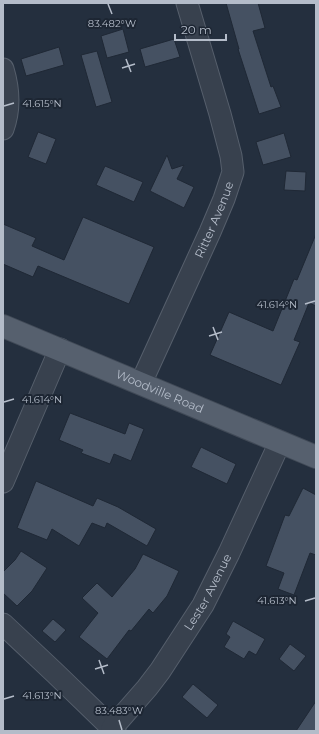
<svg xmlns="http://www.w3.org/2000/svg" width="319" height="734" viewBox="0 0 319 734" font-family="Montserrat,sans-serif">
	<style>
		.building { fill: #455162; stroke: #1f2835 }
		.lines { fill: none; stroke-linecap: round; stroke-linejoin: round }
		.minor-casing { stroke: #565f6c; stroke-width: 23 }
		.major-casing { stroke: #414a57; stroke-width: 24 }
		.minor { stroke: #38414e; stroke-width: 21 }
		.major { stroke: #56606e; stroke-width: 22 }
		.ticks { fill: none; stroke: #b4bcc9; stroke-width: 1.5 }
		.labels { text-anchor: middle; stroke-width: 4; stroke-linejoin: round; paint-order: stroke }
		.street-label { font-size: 12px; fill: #b4bcc9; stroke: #1d2633 }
		.ticks-label { font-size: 10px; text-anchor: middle; fill: #b4bcc9; stroke: #1d2633; stroke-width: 4; stroke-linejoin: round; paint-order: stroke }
	</style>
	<rect width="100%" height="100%" fill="#242f3e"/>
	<path class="building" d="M 226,3 L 258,3 L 265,28 L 253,31 L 271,87 L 273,86 L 281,107 L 259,114 L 238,49 L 239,49 Z
		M 123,29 L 129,52 L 107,58 L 101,36 Z
		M 174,39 L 180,57 L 145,67 L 140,49 Z
		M 59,47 L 64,65 L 26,76 L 21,59 Z
		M 97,51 L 112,102 L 96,107 L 81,55 Z
		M 38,132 L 56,139 L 46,164 L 28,157 Z
		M 284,133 L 291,157 L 263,165 L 256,142 Z
		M 167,155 L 172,169 L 184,165 L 177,179 L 194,187 L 184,208 L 150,191 Z
		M 105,166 L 143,182 L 134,202 L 96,185 Z
		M 286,171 L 306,172 L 305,191 L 284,190 Z
		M 83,217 L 154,247 L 129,304 L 38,266 L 33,277 L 3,264 L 3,224 L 36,238 L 32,246 L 64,260 Z
		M 316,234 L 316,306 L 309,303 L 294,340 L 300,342 L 281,385 L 210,355 L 229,312 L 273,331 L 294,279 L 297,280 Z
		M 70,413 L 125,434 L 129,423 L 144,429 L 131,461 L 114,454 L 110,464 L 81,453 L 83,450 L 59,440 Z
		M 201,447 L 236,464 L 227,484 L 191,467 Z
		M 36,481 L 93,506 L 97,498 L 118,507 L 156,529 L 147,546 L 107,523 L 105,528 L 92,523 L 79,546 L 52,529 L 47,540 L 17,528 Z
		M 303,488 L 316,495 L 316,555 L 310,553 L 294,595 L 278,589 L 284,573 L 266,566 L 285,515 L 289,516 Z
		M 21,551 L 47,568 L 32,591 L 17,606 L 3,593 L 3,572 L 15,560 Z
		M 143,554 L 179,571 L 167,596 L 153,613 L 149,609 L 131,631 L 129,630 L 107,659 L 79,637 L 98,613 L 82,598 L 97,583 L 112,597 L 135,569 Z
		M 53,619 L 66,630 L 55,642 L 42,631 Z
		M 233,621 L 265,639 L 256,655 L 249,651 L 244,659 L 224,647 L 230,637 L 226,634 Z
		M 290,644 L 306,656 L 294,671 L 279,659 Z
		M 193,684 L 218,705 L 207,718 L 182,697 Z
		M 316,701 L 316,731 L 296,731 Z"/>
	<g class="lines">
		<g class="minor-casing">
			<g id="minor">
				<path d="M 3,69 C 9,89 10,110 3,129"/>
				<path id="s1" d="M 141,383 L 210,232 L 224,199 L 233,172 L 231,156 L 220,114 L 187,3"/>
				<path d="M 3,482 L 60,349"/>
				<path d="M 3,624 L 55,673 L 115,731"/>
				<path id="s2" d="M 112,728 L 147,688 L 160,671 L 203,605 L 229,553 L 280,442"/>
			</g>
		</g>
		<g class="major-casing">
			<g id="major">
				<path id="s3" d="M 3,326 L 316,457"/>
			</g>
		</g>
		<use href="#minor" class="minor"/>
		<use href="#major" class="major"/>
	</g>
	<path class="ticks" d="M 108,4 L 112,14M 126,59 L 131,72M 122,68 L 135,64M 4,106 L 14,103M 305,304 L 315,301M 213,327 L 218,340M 209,336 L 222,332M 4,402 L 14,399M 305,601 L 315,598M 99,660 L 104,674M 95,669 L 108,665M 4,699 L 14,696M 119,720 L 122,730"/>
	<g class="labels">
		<g class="street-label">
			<text dy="4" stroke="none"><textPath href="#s1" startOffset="179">Ritter Avenue</textPath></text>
			<text dy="4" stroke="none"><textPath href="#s3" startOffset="170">Woodville Road</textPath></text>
			<text dy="4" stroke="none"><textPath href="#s2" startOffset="167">Lester Avenue</textPath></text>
		</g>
	</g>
	<g class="ticks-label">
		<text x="112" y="27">83.482°W</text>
		<text x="42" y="107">41.615°N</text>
		<text x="277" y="308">41.614°N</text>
		<text x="42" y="403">41.614°N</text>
		<text x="277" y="604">41.613°N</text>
		<text x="42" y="699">41.613°N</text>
		<text x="119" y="714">83.483°W</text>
	</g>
	<rect width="319" height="734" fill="none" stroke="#b4bcc9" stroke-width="8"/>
	<path d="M175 34v6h51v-6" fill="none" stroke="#b4bcc9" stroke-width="2"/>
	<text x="181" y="34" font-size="12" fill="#b4bcc9" stroke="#1d2633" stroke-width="3" paint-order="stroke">20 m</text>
</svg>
